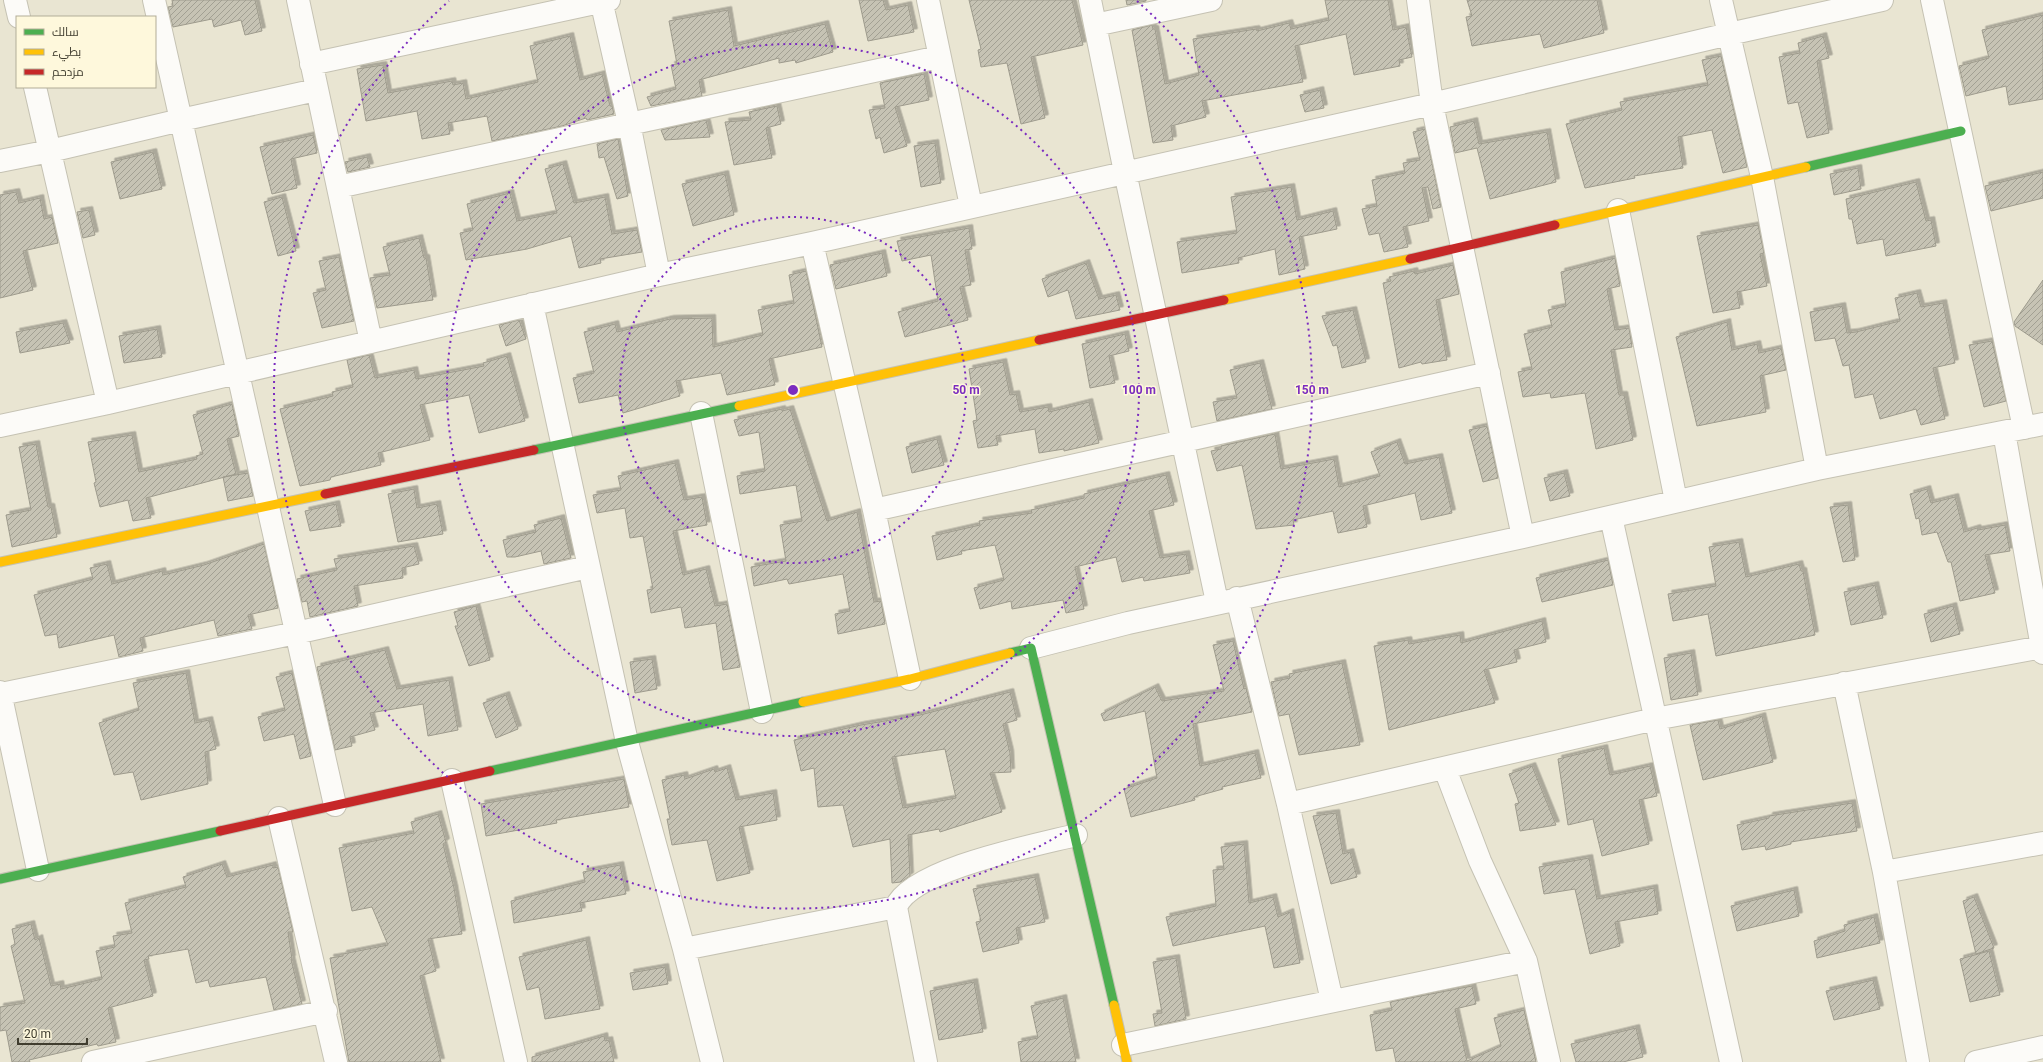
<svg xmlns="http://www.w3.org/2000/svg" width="2043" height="1062" viewBox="0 0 2043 1062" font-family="Roboto,Cairo,sans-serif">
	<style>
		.building { fill: url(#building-hatch); stroke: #9e9b8d; fill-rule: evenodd; filter: url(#shadow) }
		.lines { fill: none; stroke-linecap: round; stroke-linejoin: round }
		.street-casing { stroke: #c5c2b3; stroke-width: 24 }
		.fast-casing { stroke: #c5c2b3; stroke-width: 11 }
		.slow-casing { stroke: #c5c2b3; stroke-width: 11 }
		.jam-casing { stroke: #c5c2b3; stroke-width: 11 }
		.street { stroke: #fcfbf8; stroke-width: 22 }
		.fast { stroke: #4caf50; stroke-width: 9 }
		.slow { stroke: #ffc107; stroke-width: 9 }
		.jam { stroke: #c62828; stroke-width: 9 }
		.ring { fill: none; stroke: #7b2cbf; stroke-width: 2; stroke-dasharray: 2 4 }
		.centre { fill: #7b2cbf; stroke: #fef8dc; stroke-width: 2 }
		.ring-label { font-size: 12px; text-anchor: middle; font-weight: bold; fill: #7b2cbf; stroke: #fef8dc; stroke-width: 3; stroke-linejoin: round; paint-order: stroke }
	</style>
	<defs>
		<pattern id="building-hatch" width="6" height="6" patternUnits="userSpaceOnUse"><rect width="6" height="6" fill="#c6c3b4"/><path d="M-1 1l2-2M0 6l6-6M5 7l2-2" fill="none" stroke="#a2a093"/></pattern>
		<filter id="shadow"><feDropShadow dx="3.5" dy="-3.5" stdDeviation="0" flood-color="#0004"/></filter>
	</defs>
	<rect width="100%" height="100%" fill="#e9e5d2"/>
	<path class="building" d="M 172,0 L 255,0 L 262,31 L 245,35 L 241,20 L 214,27 L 212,19 L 173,27 L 168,7 L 173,6 Z
		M 859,0 L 883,0 L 886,10 L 908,5 L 914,32 L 868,41 Z
		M 969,0 L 1072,0 L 1083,45 L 1031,57 L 1045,118 L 1021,124 L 1007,63 L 981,67 L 978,50 L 981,49 Z
		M 1126,0 L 1146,0 L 1146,1 L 1127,5 Z
		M 1325,0 L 1388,0 L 1393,30 L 1406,27 L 1412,57 L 1399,60 L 1400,66 L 1354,75 L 1346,34 L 1295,46 L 1303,82 L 1202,101 L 1206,117 L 1171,126 L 1173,140 L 1153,143 L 1132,30 L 1152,25 L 1153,29 L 1155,29 L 1165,84 L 1199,75 L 1193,39 L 1256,29 L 1257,31 L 1289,23 L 1291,29 L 1329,20 Z
		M 1467,0 L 1597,0 L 1604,33 L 1544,48 L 1540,34 L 1472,46 L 1466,17 L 1472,16 Z
		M 728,10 L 734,46 L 825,24 L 833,52 L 796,63 L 795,60 L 779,63 L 779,58 L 699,80 L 702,96 L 651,106 L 647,97 L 676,89 L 671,65 L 677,64 L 669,21 Z
		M 2043,15 L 2043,99 L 2009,105 L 2006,86 L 1966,96 L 1959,66 L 1989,58 L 1982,30 Z
		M 570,36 L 580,80 L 602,74 L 610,106 L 612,106 L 614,114 L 587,120 L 586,118 L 562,126 L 492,141 L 487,116 L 448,123 L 450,134 L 422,139 L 417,111 L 366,121 L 357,69 L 383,65 L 388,93 L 452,81 L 453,85 L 463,83 L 466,99 L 538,82 L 530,46 Z
		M 1823,36 L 1829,58 L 1817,61 L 1829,133 L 1807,138 L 1798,102 L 1788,104 L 1779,57 L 1800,53 L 1798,43 Z
		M 1721,56 L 1747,167 L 1723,173 L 1712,130 L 1678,137 L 1683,168 L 1634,176 L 1635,178 L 1585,188 L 1566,124 L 1622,110 L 1620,102 L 1708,85 L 1702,60 Z
		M 924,74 L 929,100 L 895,107 L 907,146 L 884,153 L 880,137 L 876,139 L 869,110 L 885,108 L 880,83 Z
		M 1320,90 L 1324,108 L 1305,112 L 1300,95 Z
		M 777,106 L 781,124 L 766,128 L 772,158 L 734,165 L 725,122 L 751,120 L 749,112 Z
		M 706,120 L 710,137 L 665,140 L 661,130 Z
		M 1474,121 L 1479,144 L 1547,132 L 1556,182 L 1490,199 L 1477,148 L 1455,153 L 1450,127 Z
		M 1425,129 L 1441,207 L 1433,209 L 1428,187 L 1422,188 L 1429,221 L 1403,227 L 1408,247 L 1384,252 L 1379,233 L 1369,235 L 1362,209 L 1377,206 L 1372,180 L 1405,173 L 1403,163 L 1420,160 L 1413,132 Z
		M 313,135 L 317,153 L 291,159 L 297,188 L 272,194 L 260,147 Z
		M 618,139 L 628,196 L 617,199 L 604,157 L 599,158 L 597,144 Z
		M 935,143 L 941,183 L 921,187 L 914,146 Z
		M 153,152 L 162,189 L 120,199 L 111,162 Z
		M 367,157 L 370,167 L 348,172 L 345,162 Z
		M 563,164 L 574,203 L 605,197 L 612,234 L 637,230 L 642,252 L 600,259 L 601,263 L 579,268 L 571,236 L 527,249 L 466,260 L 460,233 L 473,230 L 467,204 L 510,193 L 517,221 L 557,213 L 545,169 Z
		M 1858,168 L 1861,189 L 1834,195 L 1830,174 Z
		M 2043,172 L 2043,198 L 1991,211 L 1985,186 Z
		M 725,174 L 734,215 L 693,226 L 682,184 Z
		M 1916,182 L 1926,221 L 1931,220 L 1936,246 L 1886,256 L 1883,239 L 1857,244 L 1852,219 L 1849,219 L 1846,199 Z
		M 1291,187 L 1297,220 L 1333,211 L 1337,229 L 1299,237 L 1305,269 L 1279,275 L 1275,249 L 1238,258 L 1239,263 L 1182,273 L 1177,242 L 1237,233 L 1231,197 Z
		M 16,192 L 19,203 L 40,198 L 44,219 L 52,217 L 58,243 L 23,251 L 33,290 L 0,298 L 0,195 Z
		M 282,197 L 296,251 L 278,256 L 264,202 Z
		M 89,210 L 95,235 L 83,238 L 77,212 Z
		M 1758,225 L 1764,253 L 1760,254 L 1767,286 L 1737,292 L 1740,308 L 1713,313 L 1697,236 Z
		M 969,228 L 972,249 L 965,250 L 971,285 L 960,287 L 968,320 L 905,337 L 898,312 L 938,301 L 931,255 L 902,261 L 897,241 Z
		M 419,238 L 424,258 L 426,258 L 433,300 L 377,308 L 370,278 L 390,275 L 383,247 Z
		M 882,253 L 887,276 L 836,289 L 830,265 Z
		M 339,257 L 354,321 L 322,328 L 313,293 L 326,290 L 319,261 Z
		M 1615,258 L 1620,286 L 1607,289 L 1615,330 L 1629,328 L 1632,347 L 1611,350 L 1619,395 L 1624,395 L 1633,440 L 1596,449 L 1585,393 L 1551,398 L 1550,393 L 1523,397 L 1518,372 L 1532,369 L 1524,334 L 1552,327 L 1548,310 L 1566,306 L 1561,272 Z
		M 1086,263 L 1099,299 L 1116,295 L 1120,310 L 1076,319 L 1068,290 L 1048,297 L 1042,279 Z
		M 1453,265 L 1459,294 L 1436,300 L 1447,360 L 1422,364 L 1421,362 L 1399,368 L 1383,283 L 1391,281 L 1389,277 L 1414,271 L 1415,274 Z
		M 806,271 L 822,347 L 769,359 L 775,385 L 727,395 L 721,373 L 676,381 L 680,396 L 623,413 L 618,395 L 579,403 L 573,378 L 594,373 L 584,332 L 615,324 L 617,332 L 670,319 L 712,318 L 713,347 L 763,335 L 758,310 L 794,303 L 789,275 Z
		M 2043,280 L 2043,345 L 2015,326 L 2014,322 Z
		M 1917,293 L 1921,307 L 1943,303 L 1955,363 L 1933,368 L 1945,419 L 1921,425 L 1916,409 L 1880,419 L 1873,394 L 1855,398 L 1849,365 L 1843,366 L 1835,338 L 1815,341 L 1810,312 L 1842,306 L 1847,333 L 1856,332 L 1900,321 L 1895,298 Z
		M 1353,310 L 1366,362 L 1342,368 L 1337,345 L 1333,346 L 1322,316 Z
		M 519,320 L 526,339 L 506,346 L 499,325 Z
		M 1727,322 L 1732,350 L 1757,344 L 1759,353 L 1781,348 L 1786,370 L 1760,376 L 1766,412 L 1697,426 L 1676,337 Z
		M 63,323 L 70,343 L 20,353 L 16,332 Z
		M 157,329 L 162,357 L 124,363 L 119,336 Z
		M 1125,334 L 1129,351 L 1109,356 L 1115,383 L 1090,388 L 1082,344 Z
		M 1992,341 L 2006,401 L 1984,407 L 1969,345 Z
		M 369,355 L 375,378 L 414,370 L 416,379 L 484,366 L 483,363 L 507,356 L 525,421 L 479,433 L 469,395 L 420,405 L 430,440 L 378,453 L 381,465 L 331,477 L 330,480 L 300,486 L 280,409 L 333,396 L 332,392 L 353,387 L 347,360 Z
		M 1003,362 L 1010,395 L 1016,394 L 1020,412 L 1048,407 L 1049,412 L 1089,402 L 1099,443 L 1064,451 L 1064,449 L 1039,453 L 1035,429 L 996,436 L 998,445 L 978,448 L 973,421 L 977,420 L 969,369 Z
		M 1260,363 L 1272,409 L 1217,421 L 1213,402 L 1237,398 L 1230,370 Z
		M 232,404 L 239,436 L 227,439 L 236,474 L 146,498 L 151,518 L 133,521 L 128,500 L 100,507 L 94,483 L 96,482 L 88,442 L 132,435 L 139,472 L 197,459 L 196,456 L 203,454 L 193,415 Z
		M 782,409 L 782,411 L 790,409 L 827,521 L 857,512 L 874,602 L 881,601 L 885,624 L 838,634 L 835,614 L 850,611 L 843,574 L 789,584 L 787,579 L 754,586 L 751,567 L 786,561 L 780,525 L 802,521 L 796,485 L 740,494 L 737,476 L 765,471 L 759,432 L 739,436 L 734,420 Z
		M 1487,426 L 1498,478 L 1483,482 L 1469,430 Z
		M 1275,434 L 1281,469 L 1334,459 L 1339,487 L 1380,476 L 1371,452 L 1397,442 L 1405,464 L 1439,457 L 1452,513 L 1421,520 L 1415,493 L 1363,506 L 1367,527 L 1338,533 L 1333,511 L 1293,520 L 1294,525 L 1256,529 L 1242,465 L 1217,471 L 1211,451 L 1221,449 L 1221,446 Z
		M 937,439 L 944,465 L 912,473 L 906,447 Z
		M 36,444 L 48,507 L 51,507 L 57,537 L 12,547 L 6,515 L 31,510 L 19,447 Z
		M 675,463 L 684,500 L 702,497 L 707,525 L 673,531 L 683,575 L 706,569 L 715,606 L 727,604 L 740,667 L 723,670 L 716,623 L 685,628 L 681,607 L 651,613 L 647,590 L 653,589 L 643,536 L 630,538 L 625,508 L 597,513 L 593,495 L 621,490 L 618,476 Z
		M 248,473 L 253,496 L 228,501 L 223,477 Z
		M 1564,473 L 1570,496 L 1550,501 L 1544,478 Z
		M 1166,475 L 1174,505 L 1149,511 L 1160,558 L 1186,554 L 1190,573 L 1144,581 L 1143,577 L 1122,582 L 1116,557 L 1075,567 L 1084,609 L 1066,613 L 1063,600 L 1012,609 L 1011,601 L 980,609 L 974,588 L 1004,580 L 995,545 L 961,551 L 962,554 L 937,560 L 932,536 L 980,525 L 979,521 L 1032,513 L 1031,510 L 1084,498 L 1084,494 Z
		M 414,489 L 417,508 L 437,504 L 443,534 L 398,542 L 388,494 Z
		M 1927,489 L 1931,503 L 1955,497 L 1964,532 L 1977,528 L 1978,530 L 2005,525 L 2010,551 L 1985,555 L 1995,593 L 1960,601 L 1951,562 L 1948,562 L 1937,532 L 1922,535 L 1919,518 L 1916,519 L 1910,494 Z
		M 336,504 L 341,526 L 310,531 L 305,511 Z
		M 1848,505 L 1855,560 L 1843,562 L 1830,507 Z
		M 561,518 L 571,558 L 544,564 L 541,551 L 515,557 L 507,557 L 503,540 L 536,532 L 534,525 Z
		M 1739,542 L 1746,577 L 1799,564 L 1801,571 L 1803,571 L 1815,635 L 1716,656 L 1708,614 L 1673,621 L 1668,594 L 1716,586 L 1709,547 Z
		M 264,544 L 278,608 L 248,615 L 252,629 L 218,636 L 214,620 L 140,638 L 143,651 L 119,657 L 114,635 L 59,648 L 57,634 L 45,636 L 34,595 L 93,579 L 90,568 L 107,564 L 112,584 L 162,571 L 163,575 L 204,565 Z
		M 414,546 L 419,564 L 402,568 L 403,578 L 354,586 L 358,606 L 310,617 L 307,601 L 302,602 L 297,579 L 337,570 L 334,559 Z
		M 1608,560 L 1613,585 L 1542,602 L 1536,578 Z
		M 1875,585 L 1883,618 L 1851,625 L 1844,592 Z
		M 476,606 L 490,660 L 469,666 L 455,626 L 458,626 L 454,612 Z
		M 1953,606 L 1960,634 L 1931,642 L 1924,614 Z
		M 1542,621 L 1546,642 L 1514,650 L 1517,662 L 1484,670 L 1495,703 L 1389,730 L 1374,646 L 1408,640 L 1409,644 L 1460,635 L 1461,643 Z
		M 1233,641 L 1244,689 L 1246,688 L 1252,712 L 1193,724 L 1200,766 L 1255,753 L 1261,778 L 1222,787 L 1223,789 L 1194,797 L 1195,800 L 1131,817 L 1124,789 L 1157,778 L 1145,711 L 1104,721 L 1101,714 L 1155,687 L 1162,701 L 1224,691 L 1213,645 Z
		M 385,650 L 397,689 L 449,680 L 458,730 L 428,736 L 423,704 L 370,713 L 375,730 L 350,737 L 352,746 L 335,750 L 317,667 Z
		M 1691,653 L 1698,695 L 1671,700 L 1664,658 Z
		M 652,659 L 657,689 L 635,693 L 630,662 Z
		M 1342,663 L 1360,745 L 1299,755 L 1289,714 L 1279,716 L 1271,682 L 1290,678 L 1289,674 Z
		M 186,673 L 195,723 L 209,720 L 216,749 L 205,752 L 208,784 L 141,800 L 133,772 L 114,775 L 99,723 L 139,710 L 133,683 Z
		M 292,673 L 311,756 L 300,759 L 294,734 L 264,741 L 258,717 L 285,710 L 276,677 Z
		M 1010,692 L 1017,720 L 1003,724 L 1010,753 L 1011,772 L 990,773 L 1002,812 L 940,832 L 939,829 L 908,835 L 910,876 L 901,882 L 892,883 L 890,839 L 853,847 L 843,805 L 818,807 L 814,768 L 801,771 L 794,740 L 861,725 L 920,715 ZM 945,749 L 956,798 L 903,808 L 892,757 Z
		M 506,695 L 518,729 L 496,738 L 483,703 Z
		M 1762,716 L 1773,762 L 1703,780 L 1690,725 L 1718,720 L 1720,729 Z
		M 1604,748 L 1610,775 L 1650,766 L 1657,796 L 1639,800 L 1649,844 L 1602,856 L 1593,819 L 1568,825 L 1558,759 Z
		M 1532,766 L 1556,825 L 1520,831 L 1515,804 L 1519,803 L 1509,774 Z
		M 727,768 L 736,800 L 773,793 L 777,820 L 739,827 L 750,873 L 717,881 L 707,840 L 672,845 L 667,819 L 670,819 L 662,780 L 684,775 L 685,779 L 714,769 L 715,772 Z
		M 624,779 L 629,807 L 556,820 L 557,823 L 486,836 L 481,804 Z
		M 1852,803 L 1857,831 L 1791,842 L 1791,844 L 1766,850 L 1765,846 L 1742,850 L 1737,825 L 1769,818 L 1769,816 Z
		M 1336,813 L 1343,854 L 1350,852 L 1357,877 L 1331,884 L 1313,816 Z
		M 438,814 L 446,842 L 443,844 L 454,888 L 462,934 L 428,939 L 436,971 L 420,976 L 441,1062 L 349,1062 L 330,958 L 343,956 L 343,954 L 388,945 L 372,907 L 352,911 L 339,848 L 414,833 L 411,822 Z
		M 1244,844 L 1249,903 L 1273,897 L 1278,917 L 1290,912 L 1300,963 L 1274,968 L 1265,926 L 1173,946 L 1166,917 L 1216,906 L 1213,870 L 1224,869 L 1221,847 Z
		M 1589,858 L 1597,899 L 1654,888 L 1658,914 L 1615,922 L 1620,946 L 1590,954 L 1575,889 L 1544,894 L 1539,867 Z
		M 222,864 L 227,877 L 273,865 L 273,868 L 278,867 L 293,932 L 288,932 L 292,959 L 291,959 L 302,1004 L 274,1010 L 266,977 L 210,987 L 208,980 L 196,983 L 188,949 L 148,956 L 149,959 L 144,960 L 153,996 L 108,1008 L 116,1042 L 98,1046 L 97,1044 L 29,1060 L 30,1062 L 12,1062 L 6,1030 L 0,1031 L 0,1007 L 25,1003 L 11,946 L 15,944 L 12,929 L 31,924 L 35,940 L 39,938 L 51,986 L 60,984 L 61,989 L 102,979 L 96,951 L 115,947 L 113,936 L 132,933 L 125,903 L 186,887 L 183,877 Z
		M 620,865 L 626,894 L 580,903 L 582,911 L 514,923 L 511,901 L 585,882 L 583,872 Z
		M 1035,877 L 1045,922 L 1016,928 L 1019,943 L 983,952 L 976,922 L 981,921 L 973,889 Z
		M 1794,890 L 1799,916 L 1737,931 L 1731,906 Z
		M 1974,897 L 1994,948 L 1976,954 L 1963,901 Z
		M 1874,917 L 1880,943 L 1817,958 L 1814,941 L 1845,931 L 1844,925 Z
		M 586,940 L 600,1009 L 545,1019 L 539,987 L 527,990 L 519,957 Z
		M 1989,951 L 2000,995 L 1970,1002 L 1960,959 Z
		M 1176,958 L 1186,1019 L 1155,1026 L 1153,1014 L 1162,1013 L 1153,962 Z
		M 665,967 L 668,984 L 633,990 L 630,973 Z
		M 1873,980 L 1880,1009 L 1834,1020 L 1826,991 Z
		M 974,982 L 983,1032 L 939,1040 L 930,991 Z
		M 1472,986 L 1476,1004 L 1455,1009 L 1467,1061 L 1501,1046 L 1494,1018 L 1524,1010 L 1536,1062 L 1396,1062 L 1393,1048 L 1376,1051 L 1370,1015 L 1392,1010 L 1390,1002 Z
		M 1063,998 L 1076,1062 L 1021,1062 L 1018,1042 L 1038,1038 L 1031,1006 Z
		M 1636,1028 L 1643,1057 L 1623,1062 L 1576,1062 L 1571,1044 Z
		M 604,1036 L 605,1041 L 609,1040 L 614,1062 L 532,1062 L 532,1057 Z"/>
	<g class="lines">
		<g class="street-casing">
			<path id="street" d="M 15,0 L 19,17
				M 154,0 L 335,805
				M 298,0 L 371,342
				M 601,0 L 629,123 L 659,275
				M 928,0 L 971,206
				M 1090,0 L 1125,172 L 1217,602
				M 1418,0 L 1432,104 L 1523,537
				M 1721,0 L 1762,177 L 1817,469
				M 1932,0 L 2024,428
				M 1095,25 L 1211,0
				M 311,64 L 609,0
				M 35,87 L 108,403
				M 0,161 L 50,151 L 181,120 L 316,90
				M 338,187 L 939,57
				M 1618,210 L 1676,501
				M 812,243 L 874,510 L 910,679
				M 532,304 L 627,742 L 684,949 L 712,1062
				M 701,413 L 762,712
				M 0,426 L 108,403 L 659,275 L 812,243 L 1432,104 L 1729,34 L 1882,0
				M 2004,432 L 2043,653
				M 874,510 L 1489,373
				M 1611,517 L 1731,1062
				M 1237,598 L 1288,804 L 1332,1001
				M 1031,648 L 1128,623 L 1523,537 L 1817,469 L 2043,424
				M 1844,683 L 1884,872 L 1918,1062
				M 0,692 L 38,870
				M 1,694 L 296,633 L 588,567
				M 1445,769 L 1480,861 L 1526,961 L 1549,1062
				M 452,780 L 516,1062
				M 1288,804 L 1655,719 L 2042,647
				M 279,818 L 336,1062
				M 1884,872 L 2043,843
				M 896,907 L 926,1062
				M 684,949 L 896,907 C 911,869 1037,845 1076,835
				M 1123,1045 L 1526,961
				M 93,1062 L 326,1011
				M 1976,1062 L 2043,1047"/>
		</g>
		<g class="fast-casing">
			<path id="fast" d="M 1806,167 L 1961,131
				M 534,450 L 739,406
				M 1010,653 L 1031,648 L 1114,1005
				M 490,771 L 803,702
				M 0,879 L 220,831"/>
		</g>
		<g class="slow-casing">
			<path id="slow" d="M 1555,225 L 1806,167
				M 1224,300 L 1410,259
				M 739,406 L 1039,340
				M 0,562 L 325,494
				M 803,702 L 910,679 L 1010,653
				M 1114,1005 L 1127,1062"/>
		</g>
		<g class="jam-casing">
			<path id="jam" d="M 1410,259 L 1555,225
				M 1039,340 L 1224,300
				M 325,494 L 534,450
				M 220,831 L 490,771"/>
		</g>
		<use href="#street" class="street"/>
		<use href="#fast" class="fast"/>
		<use href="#slow" class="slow"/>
		<use href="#jam" class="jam"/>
	</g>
	<g class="ring">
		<circle cx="793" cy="390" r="173"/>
		<circle cx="793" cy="390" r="346"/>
		<path d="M1137 1A519 519 0 1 1 449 1"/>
	</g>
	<circle cx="793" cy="390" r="6" class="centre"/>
	<g class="ring-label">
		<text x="966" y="394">50 m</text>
		<text x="1139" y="394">100 m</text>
		<text x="1312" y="394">150 m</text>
	</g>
	<rect x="16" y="16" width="140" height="72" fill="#fef8dc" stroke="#b2ad97"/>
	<rect x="24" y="29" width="20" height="6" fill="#4caf50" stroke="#b2ad97"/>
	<text x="52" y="36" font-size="12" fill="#403d2f">سالك</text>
	<rect x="24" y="49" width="20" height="6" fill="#ffc107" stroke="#b2ad97"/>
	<text x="52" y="56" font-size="12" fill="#403d2f">بطيء</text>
	<rect x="24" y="69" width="20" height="6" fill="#c62828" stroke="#b2ad97"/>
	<text x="52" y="76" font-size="12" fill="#403d2f">مزدحم</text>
	<path d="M18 1038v6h69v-6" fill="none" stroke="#403d2f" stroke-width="2"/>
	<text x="24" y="1038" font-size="12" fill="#403d2f" stroke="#fef8dc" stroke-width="3" paint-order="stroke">20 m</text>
</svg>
